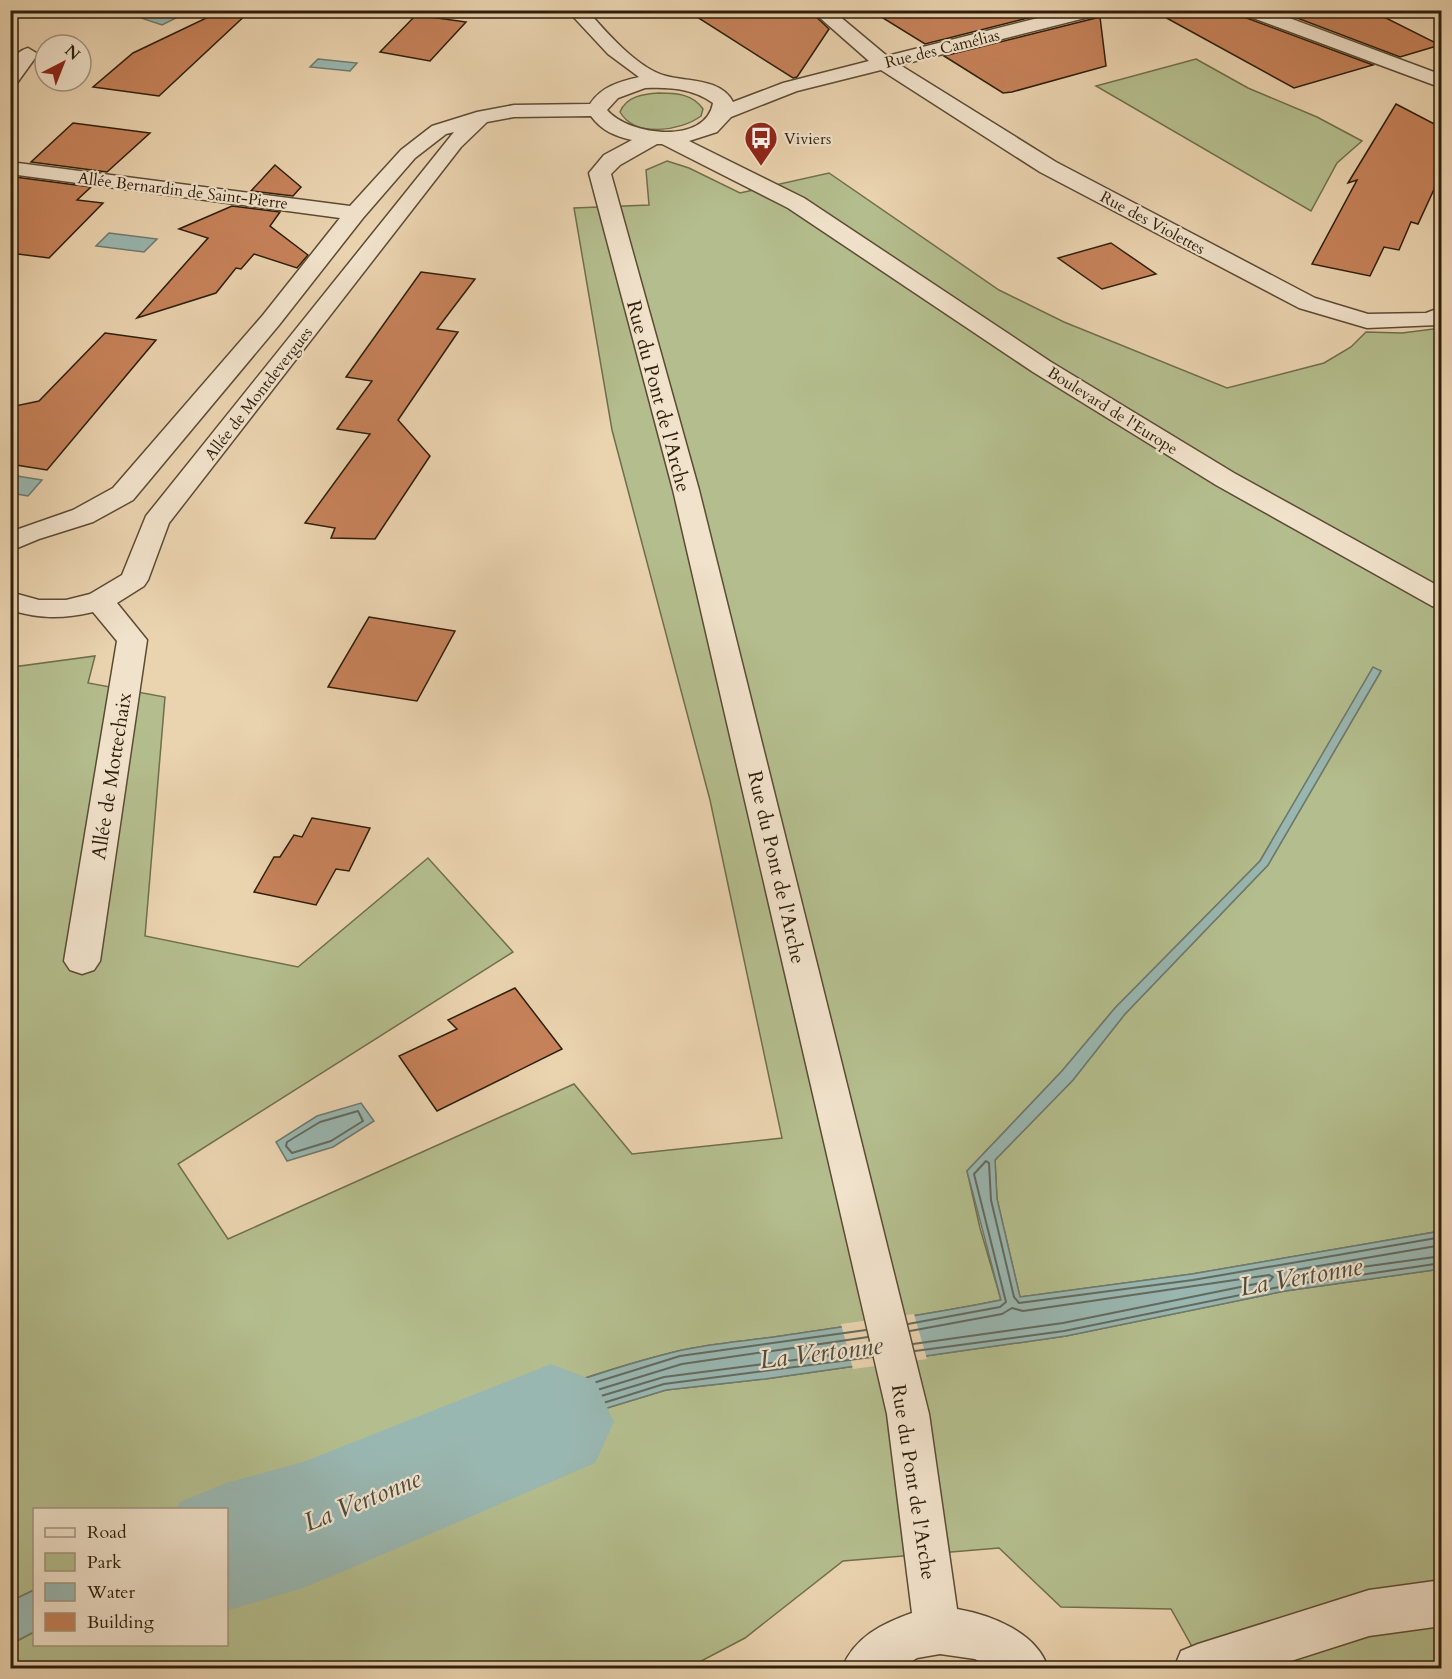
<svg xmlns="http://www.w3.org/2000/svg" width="1452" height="1679" viewBox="0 0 1452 1679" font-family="Cardo,serif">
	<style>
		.green { fill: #b4bd8d; stroke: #706e4c; stroke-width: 1.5 }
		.water { fill: #99b7b1; stroke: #6e7a6f; stroke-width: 1.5 }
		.pier { fill: #ead3af }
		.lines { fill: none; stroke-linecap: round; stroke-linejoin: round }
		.shore { stroke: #636a5e; stroke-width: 2 }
		.river { fill: #99b7b1; fill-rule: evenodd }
		.building { fill: #c7825a; stroke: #2d1e0b; stroke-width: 1.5 }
		.minor-casing { stroke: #5c4b34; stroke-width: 3 }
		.minor { fill: #f1e2cb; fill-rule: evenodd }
		.labels { text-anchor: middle; stroke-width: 4.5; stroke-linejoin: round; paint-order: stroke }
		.far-street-label { font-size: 16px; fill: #2d1e0b; stroke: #f1e2cb }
		.far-poi-label { font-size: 16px; fill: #2d1e0b; stroke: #f1e2cb; text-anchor: start }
		.street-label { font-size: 20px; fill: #2d1e0b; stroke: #f1e2cb }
		.near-water-label { font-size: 26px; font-style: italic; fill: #4d4c3d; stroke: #f1e2cb }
	</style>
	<rect width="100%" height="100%" fill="#ead3af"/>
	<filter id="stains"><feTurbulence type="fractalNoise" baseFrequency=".00333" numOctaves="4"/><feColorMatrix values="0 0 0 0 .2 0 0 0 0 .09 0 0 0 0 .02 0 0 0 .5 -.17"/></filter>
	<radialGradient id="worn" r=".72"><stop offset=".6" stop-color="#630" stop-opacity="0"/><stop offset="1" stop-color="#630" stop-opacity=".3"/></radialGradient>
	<path class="green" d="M 1196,59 L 1248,88 L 1317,117 L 1362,141 L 1337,163 L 1311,211 L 1096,86 Z
		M 659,93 C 676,93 693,94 703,109 L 701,116 C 681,131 635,138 620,112 C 626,96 644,94 659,93 Z
		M 667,161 L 689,168 L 740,193 L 829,173 L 999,290 L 1064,322 L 1227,388 L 1324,363 L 1351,347 L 1366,332 L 1402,333 L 1441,328 L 1441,1231 L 1192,1274 L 1020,1297 L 997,1199 L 995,1160 L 1073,1080 L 1125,1014 L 1268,865 L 1381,671 L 1373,668 L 1260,861 L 1115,1008 L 1062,1071 L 967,1171 L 980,1228 L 1001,1300 C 928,1315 855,1325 781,1336 C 747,1341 711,1343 678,1351 C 521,1389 378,1465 227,1518 L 226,1510 L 34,1510 L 34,1590 L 11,1601 L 10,767 L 18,757 L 13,667 L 95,656 L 88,683 L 165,697 L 145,936 L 298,967 L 428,858 L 513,952 L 178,1164 L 228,1239 L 574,1084 L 632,1154 L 782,1138 L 710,800 L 612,430 L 574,208 L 649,205 L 646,170 Z
		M 1441,1269 L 1441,1667 L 1204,1668 L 1171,1609 L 1061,1607 L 999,1548 L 843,1561 L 745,1638 L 688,1668 L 11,1668 L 11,1644 L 34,1632 L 34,1644 L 226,1644 L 227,1553 L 538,1429 L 666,1390 L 765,1379 L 1066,1336 L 1285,1291 Z"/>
	<path class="water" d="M 157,11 L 157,10 L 190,11 L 162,25 L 141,18 Z
		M 318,59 L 357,63 L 350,71 L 310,67 Z
		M 109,233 L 157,239 L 144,252 L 96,246 Z
		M 10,475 L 11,475 L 42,480 L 28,496 L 11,493 Z
		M 1373,667 L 1381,671 L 1268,865 L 1125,1014 L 1073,1080 L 995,1160 L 997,1199 L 1020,1297 L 1192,1274 L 1441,1231 L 1441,1269 L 1285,1291 L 1066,1336 L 765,1379 L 666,1390 L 538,1429 L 227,1553 L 226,1518 C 378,1465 521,1390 678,1351 C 711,1343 747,1341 781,1336 C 854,1325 928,1315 1001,1300 L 967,1171 L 1062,1071 L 1115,1008 L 1260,861 Z
		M 361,1103 L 374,1121 L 333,1147 L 287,1161 L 276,1142 L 317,1116 Z
		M 34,1590 L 34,1632 L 11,1644 L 11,1601 Z"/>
	<path class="pier" d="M 914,1314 L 927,1359 L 853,1369 L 841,1324 Z"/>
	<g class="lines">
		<path class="shore" d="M 358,1111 L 363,1121 L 331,1141 L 292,1153 L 286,1146 L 287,1142 L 320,1122 Z
			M 1442,1245 L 1295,1270 L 1293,1274 L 1296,1276 L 1442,1256
			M 908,1324 L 1000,1307 L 1006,1302 L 974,1174 L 986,1161 L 989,1163 L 991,1200 L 1014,1297 L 1019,1303 L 1193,1280 L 1442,1237
			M 910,1331 L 1002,1314 L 1012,1308 L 1023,1311 L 1269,1275 L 1273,1277 L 1270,1281 L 1063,1323 L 913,1344
			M 868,1337 L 682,1364 L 545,1406 L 531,1414 L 535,1416 L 664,1377 L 871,1350
			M 915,1351 L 1064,1331 L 1284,1286 L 1442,1263
			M 473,1434 L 477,1436 L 475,1440 L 416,1463 L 412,1461 Z
			M 226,1523 L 293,1501 L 414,1449 L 542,1399 L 680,1356 L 866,1330
			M 226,1547 L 536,1424 L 664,1384 L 872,1357"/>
		<path class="river" d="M 551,1364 L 595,1381 L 614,1422 L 595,1463 L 349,1569 L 303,1588 L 226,1611 L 226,1510 L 176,1510 L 180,1502 L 226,1483 L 303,1462 Z"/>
	</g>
	<path class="building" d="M 223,10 L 251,10 L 159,96 L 93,87 L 133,53 Z
		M 686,10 L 809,10 L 829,29 L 797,77 L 793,78 Z
		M 870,10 L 1059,10 L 925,44 Z
		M 1152,10 L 1238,10 L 1241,16 L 1373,65 L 1294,88 Z
		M 1276,10 L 1370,10 L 1440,45 L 1400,57 Z
		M 416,15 L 466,22 L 430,61 L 380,52 Z
		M 1100,17 L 1106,66 L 1012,92 L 1003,93 L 944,56 Z
		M 1396,104 L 1442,128 L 1442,172 L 1418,224 L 1411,222 L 1399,250 L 1384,247 L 1370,276 L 1312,264 L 1357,180 L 1348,183 Z
		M 73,123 L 150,133 L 107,172 L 31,162 Z
		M 275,165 L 301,187 L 293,196 L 251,191 Z
		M 15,177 L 91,187 L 77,200 L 103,203 L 49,258 L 10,253 L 10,181 Z
		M 232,206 L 280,212 L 270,226 L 308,255 L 297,268 L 254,254 L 241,269 L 236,268 L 216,293 L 137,318 L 208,238 L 179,229 Z
		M 1111,243 L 1156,274 L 1102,289 L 1058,258 Z
		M 421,272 L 475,279 L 437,329 L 458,332 L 398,420 L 430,456 L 375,539 L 331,538 L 335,528 L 305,523 L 370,434 L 337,429 L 372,381 L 346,377 Z
		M 105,333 L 156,340 L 47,470 L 10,464 L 10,407 L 39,401 Z
		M 369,617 L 455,631 L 417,701 L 328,687 Z
		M 312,818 L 370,828 L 349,871 L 336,869 L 316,905 L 254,892 L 274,857 L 280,857 L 294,835 L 302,837 Z
		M 515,988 L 562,1049 L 437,1111 L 399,1056 L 457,1029 L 448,1020 Z"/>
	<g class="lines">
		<g class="minor-casing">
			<path id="minor" d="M 567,10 L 587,10 C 605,31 638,69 666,76 C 687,82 721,78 733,102 L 783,83 L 869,61 L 811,10 L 832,10 L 887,56 L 1070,10 L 1103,10 L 1101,14 L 900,65 L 1056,162 L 1315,298 L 1368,314 L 1426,313 L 1442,307 L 1442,324 L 1438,325 L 1367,328 L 1299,308 L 1040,172 L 881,70 L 797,91 L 731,117 L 717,132 L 689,141 L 804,198 L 1051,362 L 1234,473 L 1442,588 L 1442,609 L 1432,606 L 1216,485 L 1033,372 L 788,208 L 662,144 L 657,144 L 620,165 L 611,174 L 699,490 L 929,1414 L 957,1609 C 992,1615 1037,1633 1048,1668 L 990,1668 L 975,1659 L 940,1654 L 917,1658 L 901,1668 L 842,1668 C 855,1637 881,1624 912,1613 L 887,1414 L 673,490 L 589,173 L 604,155 L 632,140 C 615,136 602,131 591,116 L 514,117 L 487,122 L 461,147 L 169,523 L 148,580 L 144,586 L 117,603 L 147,640 L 100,961 L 94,970 L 82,974 L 70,970 L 64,961 L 117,641 L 93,612 C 63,619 40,619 10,610 L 10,592 L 39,600 L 66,600 L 90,594 L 122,575 L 146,516 L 454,132 L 446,134 L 415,158 L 363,218 L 279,325 L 133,500 L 93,522 L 39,539 L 10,551 L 10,532 L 73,510 L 113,488 L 263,315 L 340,218 L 10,174 L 10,162 L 350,206 L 401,150 L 432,126 L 477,112 L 514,105 L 590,104 C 602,86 619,82 639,77 L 608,54 ZM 645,88 C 669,87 692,88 713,103 C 706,145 629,136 607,110 L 618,98 Z
				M 1240,10 L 1268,10 L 1442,75 L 1442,88 L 1242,14 Z
				M 28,48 L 38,54 L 17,83 L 10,85 C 10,70 10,53 28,48 Z
				M 1442,1580 L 1442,1626 L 1369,1636 L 1269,1668 L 1174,1668 L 1181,1651 L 1198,1644 L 1369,1590 Z"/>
		</g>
		<use href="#minor" class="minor"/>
	</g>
	<defs>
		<g id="bus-pin" transform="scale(1.725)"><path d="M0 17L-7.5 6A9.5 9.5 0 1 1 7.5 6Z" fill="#8f2418" stroke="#f1e2cb"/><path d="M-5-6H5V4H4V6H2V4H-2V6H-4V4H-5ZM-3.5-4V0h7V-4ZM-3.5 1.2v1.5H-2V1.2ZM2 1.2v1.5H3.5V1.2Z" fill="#fff"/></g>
	</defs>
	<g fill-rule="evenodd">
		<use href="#bus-pin" x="761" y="138"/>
	</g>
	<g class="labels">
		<g class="far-street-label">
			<text transform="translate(942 48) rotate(-14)" y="6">Rue des Camélias</text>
			<text transform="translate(183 190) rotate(7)" y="6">Allée Bernardin de Saint-Pierre</text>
			<text transform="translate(1153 222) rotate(28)" y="6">Rue des Violettes</text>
			<text transform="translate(258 393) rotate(-52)" y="6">Allée de Montdevergues</text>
			<text transform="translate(1113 410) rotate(32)" y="6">Boulevard de l'Europe</text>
		</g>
		<g class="far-poi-label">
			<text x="784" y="144">Viviers</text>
		</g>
		<g class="street-label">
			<text transform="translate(659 396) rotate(75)" y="7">Rue du Pont de l'Arche</text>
			<text transform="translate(111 776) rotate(-81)" y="7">Allée de Mottechaix</text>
			<text transform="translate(777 867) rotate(77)" y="7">Rue du Pont de l'Arche</text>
			<text transform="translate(914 1482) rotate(81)" y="7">Rue du Pont de l'Arche</text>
		</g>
		<g class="near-water-label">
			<text transform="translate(1301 1276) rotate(-10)" y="9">La Vertonne</text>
			<text transform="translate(821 1352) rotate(-7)" y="9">La Vertonne</text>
			<text transform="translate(362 1500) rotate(-22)" y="9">La Vertonne</text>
		</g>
	</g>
	<rect width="1452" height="1679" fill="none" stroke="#ead3af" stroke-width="36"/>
	<rect x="12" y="12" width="1428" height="1655" fill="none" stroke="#2d1e0b" stroke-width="3"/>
	<rect x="18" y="18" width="1416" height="1643" fill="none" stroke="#2d1e0b" stroke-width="1.5"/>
	<rect x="33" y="1508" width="195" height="138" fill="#f1e2cb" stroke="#a3947e" stroke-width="1.5"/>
	<rect x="45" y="1528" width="30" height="9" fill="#f1e2cb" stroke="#a3947e" stroke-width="1.5"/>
	<text x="87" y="1538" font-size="18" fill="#2d1e0b">Road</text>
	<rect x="45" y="1553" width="30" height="18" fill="#b4bd8d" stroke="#a3947e" stroke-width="1.5"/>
	<text x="87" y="1568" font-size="18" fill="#2d1e0b">Park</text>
	<rect x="45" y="1583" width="30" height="18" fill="#99b7b1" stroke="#a3947e" stroke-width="1.5"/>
	<text x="87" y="1598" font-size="18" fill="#2d1e0b">Water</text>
	<rect x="45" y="1613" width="30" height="18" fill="#c7825a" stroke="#a3947e" stroke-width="1.5"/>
	<text x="87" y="1628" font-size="18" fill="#2d1e0b">Building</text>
	<g transform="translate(63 63) rotate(42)"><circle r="28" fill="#f1e2cb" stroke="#a3947e" stroke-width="1.5"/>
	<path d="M0-4.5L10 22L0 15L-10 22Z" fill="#8f2418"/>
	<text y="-9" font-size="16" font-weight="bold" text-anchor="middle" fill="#2d1e0b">N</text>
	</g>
	<rect width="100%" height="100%" filter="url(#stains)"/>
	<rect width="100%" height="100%" fill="url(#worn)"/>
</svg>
